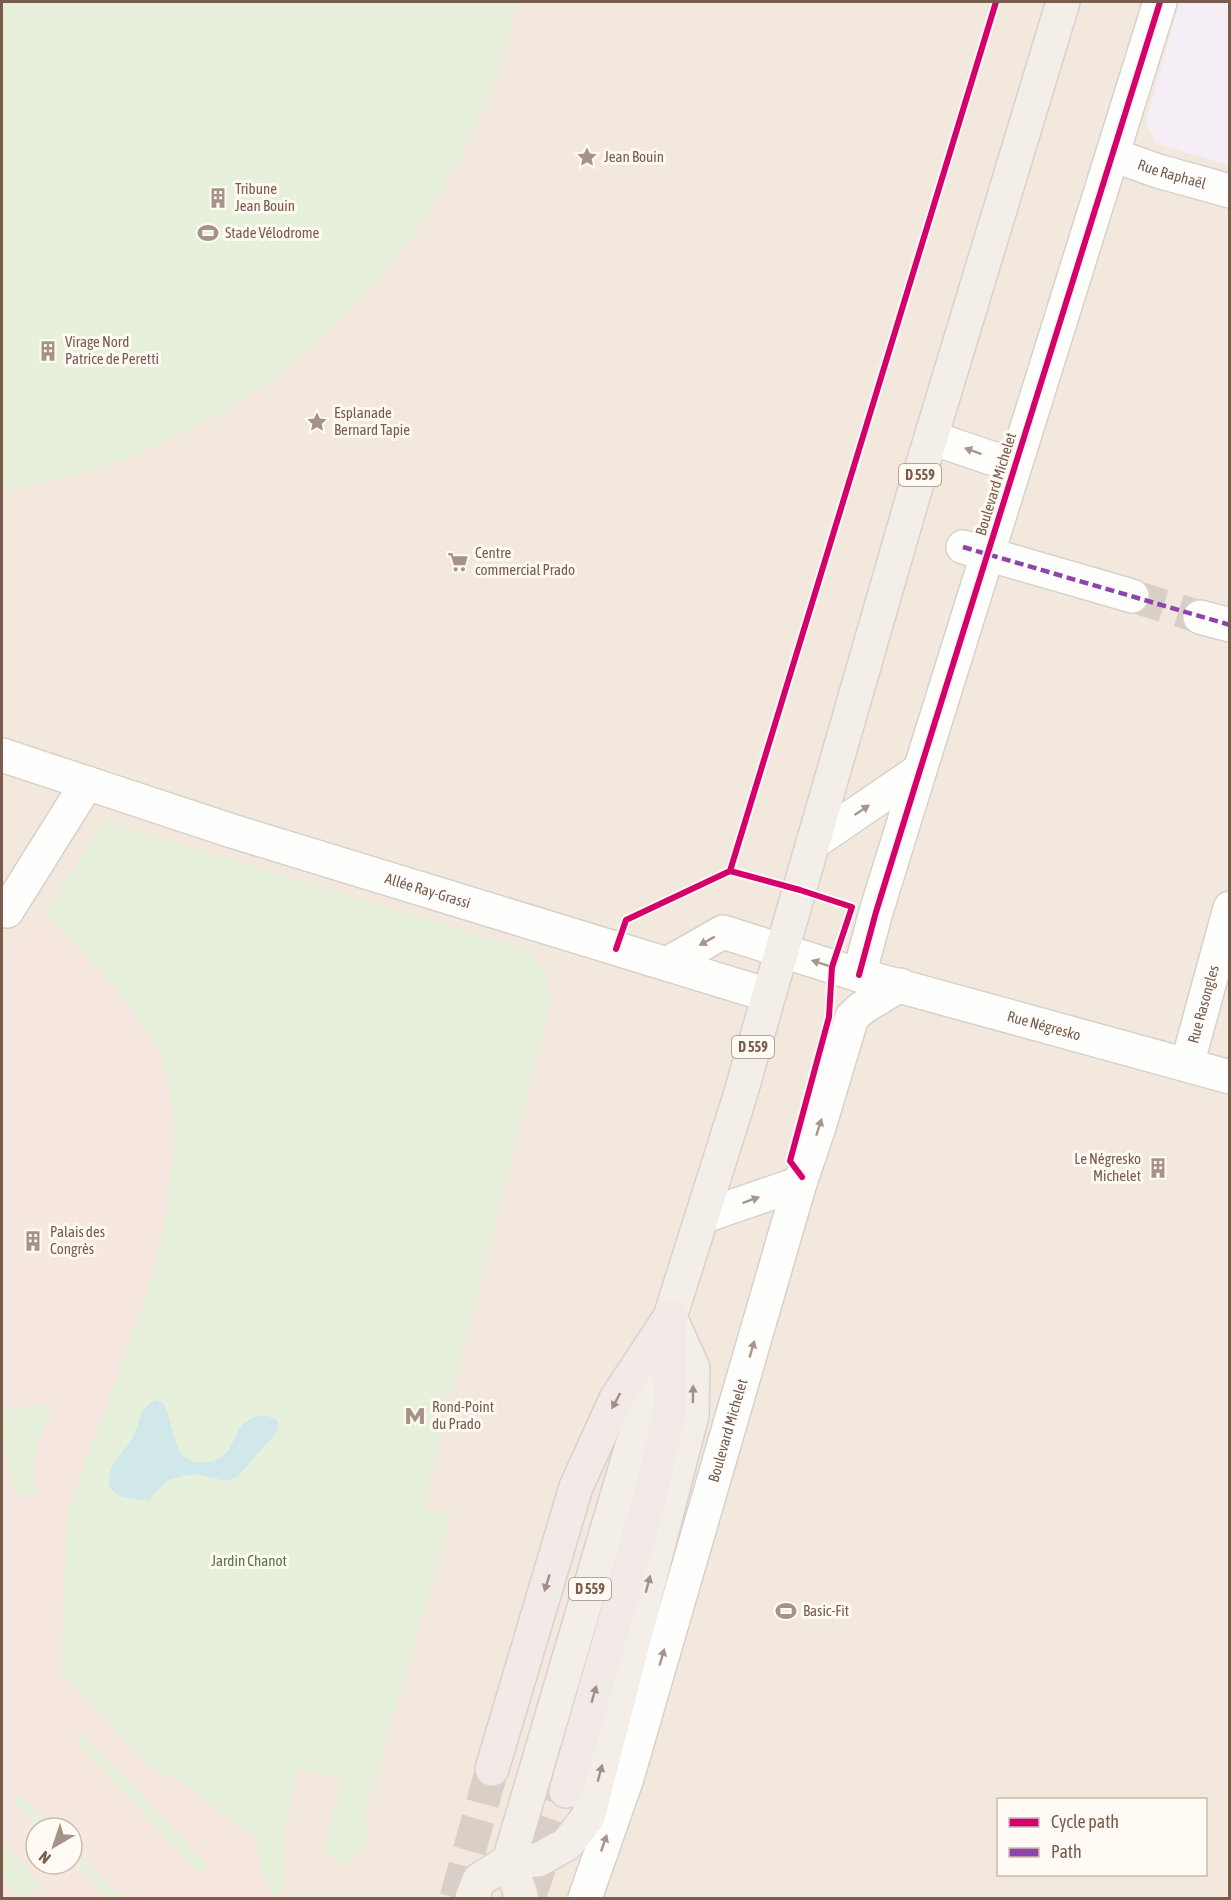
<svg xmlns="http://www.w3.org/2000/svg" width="1231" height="1900" viewBox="0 0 1231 1900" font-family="'Asap Condensed',sans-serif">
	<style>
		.residential { fill: #f2e8de; fill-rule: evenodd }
		.commercial { fill: #f6e8e1; fill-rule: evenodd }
		.education { fill: #f6eef6 }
		.green { fill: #e7f0db }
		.water { fill: #d0e8ea }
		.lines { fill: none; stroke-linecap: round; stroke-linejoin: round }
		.street-tunnel { stroke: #d9cfc7; stroke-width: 33; stroke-dasharray: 33 16; stroke-linecap: butt }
		.highway-tunnel { stroke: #d9cfc7; stroke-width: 33; stroke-dasharray: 33 16; stroke-linecap: butt }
		.street-casing { stroke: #d7d1cb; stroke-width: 36 }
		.primary-casing { stroke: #dad1cc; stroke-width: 36 }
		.highway-casing { stroke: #dad1cc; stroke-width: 36 }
		.street { stroke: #fefefd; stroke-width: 33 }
		.primary { stroke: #f3eee8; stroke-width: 33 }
		.highway { stroke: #f2eae7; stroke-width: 33 }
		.quiet { stroke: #8e44ad; stroke-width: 4.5; stroke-dasharray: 9 4.5; stroke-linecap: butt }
		.cycleway-casing { stroke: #fffaf3; stroke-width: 10 }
		.cycleway { stroke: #d6006c; stroke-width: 6 }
		.oneway { fill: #a8958b }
		.oneway2 { fill: #a48f83 }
		.oneway3 { fill: #a48e83 }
		.labels { text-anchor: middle; stroke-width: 6; stroke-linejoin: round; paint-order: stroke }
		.shield { fill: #fffaf3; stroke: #a28b7f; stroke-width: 1.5 }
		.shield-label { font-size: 14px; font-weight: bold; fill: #7a5c4d }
		.poi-label { font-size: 15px; fill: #7a5c4d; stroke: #fffaf3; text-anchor: start }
		.street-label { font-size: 15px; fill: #7a5c4d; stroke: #fffaf3 }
		.park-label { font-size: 15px; fill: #537a41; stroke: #fffaf3 }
	</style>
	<rect width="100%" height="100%" fill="#f9f5f0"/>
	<path class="residential" d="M 2,2 L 1229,2 L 1229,1898 L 2,1898 ZM 998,1800 L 1206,1800 L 1206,1874 L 998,1874 ZM 36,1828 L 72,1828 L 72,1864 L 36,1864 Z"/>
	<path class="commercial" d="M 46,914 L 117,989 L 160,1053 L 170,1085 L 175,1120 L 173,1156 L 164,1228 L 148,1290 L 72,1499 L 67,1519 L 61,1673 L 149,1766 L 180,1781 L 255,1838 L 264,1877 L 273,1898 L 2,1898 L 2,959 ZM 36,1828 L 72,1828 L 72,1864 L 36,1864 Z"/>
	<path class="education" d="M 1180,2 L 1229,2 L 1229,165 L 1157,144 L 1145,123 Z"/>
	<path class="green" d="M 2,2 L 516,2 C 464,250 255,454 2,490 Z
		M 104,821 L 524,949 L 543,967 L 551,1000 L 452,1391 L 425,1408 L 443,1430 L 423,1507 L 451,1516 L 364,1815 C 369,1839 368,1844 350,1863 L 341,1863 L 324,1849 L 343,1779 L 298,1768 L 282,1840 L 284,1870 L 281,1893 L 274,1898 L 264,1877 L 255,1838 L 180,1781 L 149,1766 L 61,1673 L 67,1519 L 72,1499 L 148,1290 L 164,1228 L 173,1156 L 175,1120 L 170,1085 L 160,1053 L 117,989 L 46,914 Z
		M 54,1404 L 39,1441 L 34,1465 L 37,1496 L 18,1498 L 6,1456 L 2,1446 L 2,1409 Z
		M 82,1737 L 86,1737 L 206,1864 L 207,1868 L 203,1872 L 198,1871 L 79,1745 L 77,1741 Z
		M 22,1796 L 53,1828 L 39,1828 L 16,1804 L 16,1798 Z
		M 2,1841 L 41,1884 L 26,1898 L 23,1898 L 2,1878 Z
		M 72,1848 L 121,1898 L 107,1898 L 72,1862 Z"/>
	<path class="water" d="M 155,1400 L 164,1404 C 171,1419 172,1439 181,1453 C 191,1467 215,1465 227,1452 C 232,1446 234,1438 238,1431 C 247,1416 264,1411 278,1421 L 277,1432 L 237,1477 L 226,1481 L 197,1474 L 183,1476 L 168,1480 L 149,1500 C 127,1501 98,1495 113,1465 C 118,1456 127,1448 132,1438 C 142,1422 136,1411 155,1400 Z"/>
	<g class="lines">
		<path class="street-tunnel" d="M 1132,596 L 1200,617"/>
		<path class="highway-tunnel" d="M 456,1898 L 492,1769
			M 529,1898 L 566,1791"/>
		<g class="street-casing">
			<g id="street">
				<path id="s1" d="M 1113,155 L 1158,171 L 1230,191"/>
				<path d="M 932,438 L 991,458 L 1015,463"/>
				<path d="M 963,547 L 1132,596"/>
				<path d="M 1200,617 L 1230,625"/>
				<path id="s2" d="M 2,755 L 232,831 L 768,995"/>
				<path d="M 813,843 L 920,770"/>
				<path d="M 2,905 L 7,911 L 87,783"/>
				<path id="s3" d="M 667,964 L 723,932 L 859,975 L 1230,1077"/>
				<path d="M 859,975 L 876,912 L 920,770 L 1160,2"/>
				<path id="s4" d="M 1187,1065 L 1230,908"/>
				<path d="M 702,1217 L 800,1183"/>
				<path id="s5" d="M 585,1898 L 627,1778 L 800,1183 L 819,1127 L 852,1017 L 862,1008 L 900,985"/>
			</g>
		</g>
		<g class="primary-casing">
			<path id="primary" d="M 472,1898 L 479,1880 L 509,1861 L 538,1860 L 567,1844 L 588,1817 L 692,1415 L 693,1368 L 670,1317
				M 520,1898 L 521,1895 L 509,1861 L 670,1317 L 739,1099 L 914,493 L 1063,2"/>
		</g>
		<g class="highway-casing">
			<path id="highway" d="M 492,1769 L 576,1487 L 616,1399 L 670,1317
				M 566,1791 L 647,1510 L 670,1410 L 670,1317"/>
		</g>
		<use href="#street" class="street"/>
		<use href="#primary" class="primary"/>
		<use href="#highway" class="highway"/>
		<path class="quiet" d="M 963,547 L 1230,625"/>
		<g class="cycleway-casing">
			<path id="cycleway" d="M 730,871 L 800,890 L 852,907 L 832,967 L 829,1017 L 790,1161 L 802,1177
				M 616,949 L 626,920 L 730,871 L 996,2
				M 859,975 L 876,912 L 920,770 L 1160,2"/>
		</g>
		<use href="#cycleway" class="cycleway"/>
	</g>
	<defs><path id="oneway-solid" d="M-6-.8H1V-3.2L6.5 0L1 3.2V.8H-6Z" transform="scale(1.5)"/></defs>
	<g class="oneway">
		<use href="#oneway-solid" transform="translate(973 451) rotate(-160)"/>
		<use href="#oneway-solid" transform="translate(862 810) rotate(-34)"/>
		<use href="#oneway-solid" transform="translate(707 941) rotate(151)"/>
		<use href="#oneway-solid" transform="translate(820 963) rotate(-162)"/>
		<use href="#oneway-solid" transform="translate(819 1127) rotate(-72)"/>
		<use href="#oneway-solid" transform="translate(751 1200) rotate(-20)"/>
		<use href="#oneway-solid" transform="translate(752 1349) rotate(-74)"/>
		<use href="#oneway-solid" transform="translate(662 1657) rotate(-74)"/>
		<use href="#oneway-solid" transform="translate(604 1843) rotate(-71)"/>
	</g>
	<g class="oneway2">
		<use href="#oneway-solid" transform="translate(693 1394) rotate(-89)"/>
		<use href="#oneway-solid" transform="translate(648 1584) rotate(-75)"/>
		<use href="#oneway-solid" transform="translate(600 1773) rotate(-75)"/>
	</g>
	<g class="oneway3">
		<use href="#oneway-solid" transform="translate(616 1401) rotate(118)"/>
		<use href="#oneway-solid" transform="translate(547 1583) rotate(107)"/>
		<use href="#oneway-solid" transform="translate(594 1694) rotate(-74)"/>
	</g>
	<defs>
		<g id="sight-bare" transform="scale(1.62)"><path d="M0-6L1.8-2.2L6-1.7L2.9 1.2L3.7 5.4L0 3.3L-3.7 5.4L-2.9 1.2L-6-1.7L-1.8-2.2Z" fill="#a69286" stroke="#fffaf3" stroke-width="2.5" paint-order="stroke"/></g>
		<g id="building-bare" transform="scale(1.62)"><path d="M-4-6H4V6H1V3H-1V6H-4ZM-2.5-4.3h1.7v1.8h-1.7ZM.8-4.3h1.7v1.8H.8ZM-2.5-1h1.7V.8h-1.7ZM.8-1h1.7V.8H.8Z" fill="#a69286" stroke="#fffaf3" stroke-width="2.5" paint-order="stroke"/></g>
		<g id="stadium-bare" transform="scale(1.62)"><path d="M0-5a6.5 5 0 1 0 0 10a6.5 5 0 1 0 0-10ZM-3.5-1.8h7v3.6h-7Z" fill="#a69286" stroke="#fffaf3" stroke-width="2.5" paint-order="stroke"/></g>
		<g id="supermarket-bare" transform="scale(1.62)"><path d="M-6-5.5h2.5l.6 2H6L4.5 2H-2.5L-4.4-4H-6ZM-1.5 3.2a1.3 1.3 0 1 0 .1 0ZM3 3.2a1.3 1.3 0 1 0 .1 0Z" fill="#a69286" stroke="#fffaf3" stroke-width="2.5" paint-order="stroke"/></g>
		<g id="metro-bare" transform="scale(1.62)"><path d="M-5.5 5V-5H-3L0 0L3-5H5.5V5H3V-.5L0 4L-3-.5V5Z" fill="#a69286" stroke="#fffaf3" stroke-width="2.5" paint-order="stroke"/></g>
	</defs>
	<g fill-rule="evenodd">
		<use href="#sight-bare" x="587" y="157"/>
		<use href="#building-bare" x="218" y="198"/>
		<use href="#stadium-bare" x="208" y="233"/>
		<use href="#building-bare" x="48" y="351"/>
		<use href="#sight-bare" x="317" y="422"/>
		<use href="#supermarket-bare" x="458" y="562"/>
		<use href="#building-bare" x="1158" y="1168"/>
		<use href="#building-bare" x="33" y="1241"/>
		<use href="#metro-bare" x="415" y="1416"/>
		<use href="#stadium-bare" x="786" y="1611"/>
	</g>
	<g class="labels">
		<g class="shield">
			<rect x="899" y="464" width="42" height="22" rx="4.5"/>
			<rect x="732" y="1036" width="42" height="22" rx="4.5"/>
			<rect x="569" y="1578" width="42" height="22" rx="4.5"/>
		</g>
		<g class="shield-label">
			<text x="920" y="480">D 559</text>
			<text x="753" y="1052">D 559</text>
			<text x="590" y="1594">D 559</text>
		</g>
		<g class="poi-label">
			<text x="604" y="162">Jean Bouin</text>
			<text x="235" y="194">Tribune<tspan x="235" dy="17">Jean Bouin</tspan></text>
			<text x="225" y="238">Stade Vélodrome</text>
			<text x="65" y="347">Virage Nord<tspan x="65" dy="17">Patrice de Peretti</tspan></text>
			<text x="334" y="418">Esplanade<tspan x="334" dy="17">Bernard Tapie</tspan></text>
			<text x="475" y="558">Centre<tspan x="475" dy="17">commercial Prado</tspan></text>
			<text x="1141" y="1164" text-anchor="end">Le Négresko<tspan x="1141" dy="17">Michelet</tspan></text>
			<text x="50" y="1237">Palais des<tspan x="50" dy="17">Congrès</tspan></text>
			<text x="432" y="1412">Rond-Point<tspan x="432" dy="17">du Prado</tspan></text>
			<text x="803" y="1616">Basic-Fit</text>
		</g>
		<g class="street-label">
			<text dy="5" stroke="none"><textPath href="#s1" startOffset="62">Rue Raphaël</textPath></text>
			<text transform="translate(996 484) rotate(-73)" y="5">Boulevard Michelet</text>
			<text dy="5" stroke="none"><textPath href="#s2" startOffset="447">Allée Ray-Grassi</textPath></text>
			<text dy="5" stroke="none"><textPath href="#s4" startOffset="63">Rue Rasongles</textPath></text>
			<text dy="5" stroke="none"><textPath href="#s3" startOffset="399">Rue Négresko</textPath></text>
			<text dy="5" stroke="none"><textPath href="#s5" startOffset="489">Boulevard Michelet</textPath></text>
		</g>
		<g class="park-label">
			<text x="249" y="1566">Jardin Chanot</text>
		</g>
	</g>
	<rect width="1231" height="1900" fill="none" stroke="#7a5c4d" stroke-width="6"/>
	<rect x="997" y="1798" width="210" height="78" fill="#fffaf3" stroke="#cabbb1" stroke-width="1.5"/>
	<rect x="1009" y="1818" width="30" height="9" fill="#d6006c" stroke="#cabbb1" stroke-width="1.5"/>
	<text x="1051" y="1828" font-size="18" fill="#7a5c4d">Cycle path</text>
	<rect x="1009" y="1848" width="30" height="9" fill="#8e44ad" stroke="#cabbb1" stroke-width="1.5"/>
	<text x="1051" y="1858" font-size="18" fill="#7a5c4d">Path</text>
	<g transform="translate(54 1846) rotate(219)"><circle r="28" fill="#fffaf3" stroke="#cabbb1" stroke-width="1.5"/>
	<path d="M0-4.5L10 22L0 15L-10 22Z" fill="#a69286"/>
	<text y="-9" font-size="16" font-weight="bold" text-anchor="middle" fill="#7a5c4d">N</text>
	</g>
</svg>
